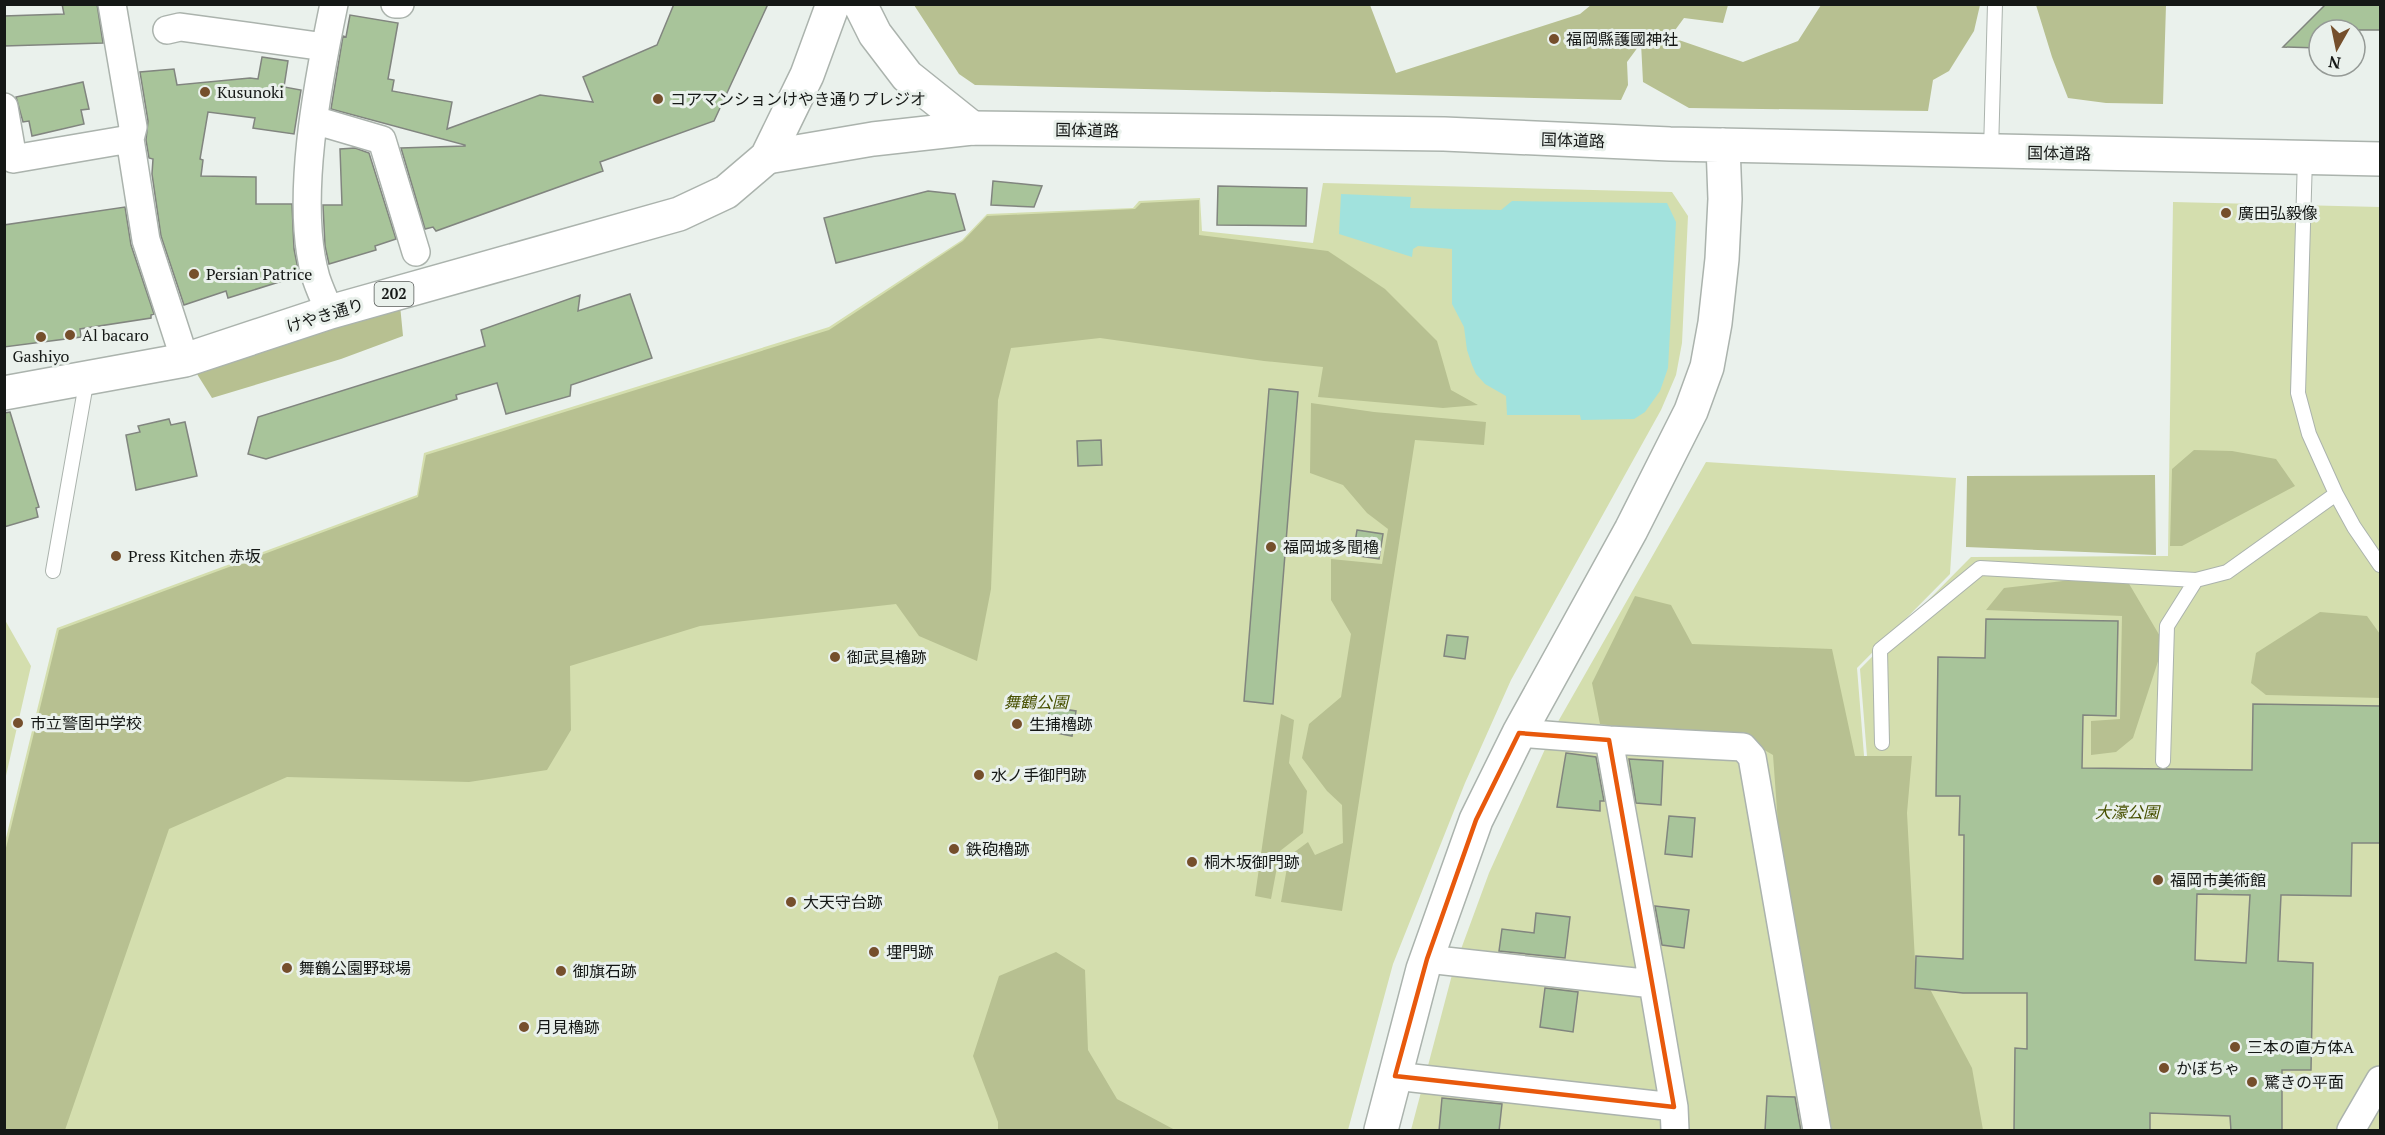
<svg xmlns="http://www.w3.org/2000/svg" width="2385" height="1135" viewBox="0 0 2385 1135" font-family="'PT Serif','Noto Sans JP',serif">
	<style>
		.green { fill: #d4deae }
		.forest { fill: #b7c091 }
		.water { fill: #a1e2dd }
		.building { fill: #a8c49a; stroke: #81857f; stroke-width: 1.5; fill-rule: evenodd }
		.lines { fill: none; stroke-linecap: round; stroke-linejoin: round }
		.lane-casing { stroke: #abb3ad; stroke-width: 16 }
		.street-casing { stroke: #abb3ad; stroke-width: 30 }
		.secondary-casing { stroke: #abb3ad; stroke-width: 36 }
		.highway-casing { stroke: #abb3ad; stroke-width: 36 }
		.lane { stroke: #fff; stroke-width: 14 }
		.street { stroke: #fff; stroke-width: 27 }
		.secondary { stroke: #fff; stroke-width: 33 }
		.highway { stroke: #fff; stroke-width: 33 }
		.marked { fill: none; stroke: #e8590c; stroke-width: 4.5; stroke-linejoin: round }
		.poi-dot { fill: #754f2c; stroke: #eaf1ec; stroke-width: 2 }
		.labels { text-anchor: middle; stroke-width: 6; stroke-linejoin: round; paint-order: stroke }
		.shield { fill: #eaf1ec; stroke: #555956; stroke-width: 1.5 }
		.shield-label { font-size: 15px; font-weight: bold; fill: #151816 }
		.poi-label { font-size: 16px; fill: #151816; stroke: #eaf1ec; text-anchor: start }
		.street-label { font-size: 16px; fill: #151816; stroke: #eaf1ec }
		.park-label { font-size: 16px; font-style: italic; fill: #475000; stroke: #eaf1ec }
	</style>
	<rect width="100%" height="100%" fill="#eaf1ec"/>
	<path class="green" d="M 1323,183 L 1672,192 L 1688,216 L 1682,343 L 1676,375 L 1661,410 L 1511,680 L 1465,783 L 1393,964 L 1348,1130 L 5,1130 L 5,842 L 57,628 L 417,495 L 424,453 L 829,327 L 962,240 L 987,214 L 1133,208 L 1139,201 L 1200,198 L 1202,231 L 1313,243 Z
		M 2173,202 L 2380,207 L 2380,1130 L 1897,1130 L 1860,669 L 1971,557 L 2168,556 Z
		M 1706,462 L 1956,478 L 1950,574 L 1857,668 L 1894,1130 L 1411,1130 L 1453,971 L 1489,873 L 1555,727 Z
		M 5,620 L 31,666 L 5,780 Z"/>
	<path class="forest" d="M 914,5 L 1370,5 L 1396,73 L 1580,14 L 1591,5 L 1728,5 L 1723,23 L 1684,18 L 1670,37 L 1743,62 L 1798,41 L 1821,5 L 1980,5 L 1974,31 L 1949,71 L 1933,80 L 1928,111 L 1689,108 L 1643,82 L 1641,43 L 1627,62 L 1628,85 L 1621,100 L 975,85 L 959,74 Z
		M 2036,5 L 2166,5 L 2163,104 L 2106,103 L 2068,98 L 2052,57 Z
		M 1199,200 L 1199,235 L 1328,251 L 1385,289 L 1437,341 L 1451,390 L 1478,405 L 1443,408 L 1318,397 L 1323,367 L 1264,361 L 1100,338 L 1011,348 L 998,400 L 991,589 L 977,661 L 919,636 L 896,604 L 700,626 L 570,666 L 571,730 L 547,770 L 469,782 L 287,777 L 169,829 L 65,1130 L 5,1130 L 5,852 L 59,630 L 418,497 L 426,455 L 829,330 L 963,241 L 987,216 L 1135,209 L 1141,203 Z
		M 400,305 L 403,336 L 341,359 L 212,398 L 192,366 Z
		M 1311,403 L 1374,412 L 1486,422 L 1484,445 L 1415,440 L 1342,911 L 1281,902 L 1289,856 L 1308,842 L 1315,855 L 1343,843 L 1342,805 L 1327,791 L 1302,758 L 1309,724 L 1341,697 L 1351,634 L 1331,600 L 1331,559 L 1382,564 L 1388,529 L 1367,513 L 1343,485 L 1310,473 Z
		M 2194,450 L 2232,451 L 2276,459 L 2295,486 L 2182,546 L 2170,546 L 2172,469 Z
		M 2155,475 L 2156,555 L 1966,547 L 1967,476 Z
		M 2071,580 L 2128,582 L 2164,643 L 2133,738 L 2116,752 L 2091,755 L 2091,721 L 2120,719 L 2122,616 L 1986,610 L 2004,588 Z
		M 1635,596 L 1671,605 L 1692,644 L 1832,649 L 1855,756 L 1912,756 L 1907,813 L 1915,961 L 1972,1068 L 1983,1130 L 1823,1130 L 1783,892 L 1773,755 L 1737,734 L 1671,734 L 1600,724 L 1592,683 Z
		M 2320,612 L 2367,616 L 2380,634 L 2380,698 L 2266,695 L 2251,683 L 2256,653 Z
		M 1281,714 L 1294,720 L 1289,763 L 1307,791 L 1303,833 L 1280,851 L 1271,899 L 1255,896 Z
		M 1056,952 L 1085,970 L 1088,1050 L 1117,1099 L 1175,1130 L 998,1130 L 998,1122 L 973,1056 L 999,976 Z"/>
	<path class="water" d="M 1341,194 L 1411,197 L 1410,208 L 1501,210 L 1512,201 L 1667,203 L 1676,222 L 1668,368 L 1660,391 L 1645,412 L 1634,419 L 1581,420 L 1580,415 L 1507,415 L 1506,396 L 1485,384 L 1476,374 L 1472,365 L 1467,350 L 1464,327 L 1452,304 L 1452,249 L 1418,246 L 1413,249 L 1412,257 L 1339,234 Z"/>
	<path class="building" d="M 62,4 L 97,4 L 103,43 L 4,46 L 4,16 L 64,14 Z
		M 674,4 L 768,4 L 714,121 L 600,162 L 603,171 L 436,231 L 433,227 L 425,229 L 401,148 L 465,146 L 465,145 L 331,109 L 343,36 L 346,37 L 350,15 L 398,23 L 388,79 L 394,80 L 392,91 L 452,102 L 447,129 L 540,95 L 593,102 L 583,77 L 657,45 Z
		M 2326,4 L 2380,4 L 2380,30 L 2319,30 L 2319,48 L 2283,47 Z
		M 262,57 L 288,61 L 284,87 L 301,90 L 294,134 L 253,128 L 255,118 L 208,112 L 200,159 L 203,160 L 201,176 L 256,177 L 256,204 L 292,204 L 294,249 L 299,274 L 294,275 L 295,277 L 228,298 L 226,291 L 184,305 L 161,236 L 152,174 L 153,159 L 149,158 L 146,140 L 148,121 L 140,72 L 174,69 L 177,85 L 250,78 L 258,79 Z
		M 83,82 L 89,109 L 81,110 L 84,124 L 32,136 L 29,121 L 23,122 L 16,97 Z
		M 355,148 L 369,153 L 396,239 L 375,246 L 376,250 L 329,264 L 325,246 L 323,205 L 342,205 L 340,149 Z
		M 993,181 L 1042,186 L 1034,207 L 991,205 Z
		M 1218,186 L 1307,188 L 1306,226 L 1217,225 Z
		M 928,191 L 955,194 L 965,230 L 836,263 L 824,218 Z
		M 125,207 L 131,245 L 154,314 L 151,315 L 151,318 L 80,329 L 81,337 L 4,347 L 4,225 Z
		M 630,294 L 652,358 L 571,385 L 570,396 L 506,414 L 497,383 L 456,395 L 457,399 L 266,459 L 248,454 L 258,417 L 485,346 L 481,330 L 580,295 L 578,311 Z
		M 1269,389 L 1298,392 L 1273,704 L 1244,701 Z
		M 10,412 L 39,507 L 36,508 L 38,517 L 4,527 L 4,413 Z
		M 169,419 L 171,425 L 185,422 L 197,476 L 136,490 L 126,435 L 140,432 L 138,426 Z
		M 1101,440 L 1102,465 L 1078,466 L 1077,441 Z
		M 1357,530 L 1383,534 L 1379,559 L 1353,555 Z
		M 1986,619 L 2118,621 L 2116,716 L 2083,715 L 2082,768 L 2252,770 L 2253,704 L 2380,706 L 2380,843 L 2352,843 L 2351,896 L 2281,895 L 2278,961 L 2313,963 L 2311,1070 L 2282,1070 L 2282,1131 L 2231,1131 L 2230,1116 L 2150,1113 L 2150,1131 L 2014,1131 L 2015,1048 L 2027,1049 L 2027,993 L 1963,993 L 1915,988 L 1916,956 L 1963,959 L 1964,835 L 1959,835 L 1960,796 L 1936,796 L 1938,657 L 1985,658 ZM 2197,894 L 2250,895 L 2246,963 L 2195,960 Z
		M 1447,635 L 1468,637 L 1465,659 L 1444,656 Z
		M 1050,707 L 1076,711 L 1072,736 L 1046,731 Z
		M 1566,753 L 1596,757 L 1604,801 L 1600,801 L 1600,811 L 1557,807 Z
		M 1629,759 L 1663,761 L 1661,805 L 1636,803 Z
		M 1669,816 L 1695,818 L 1692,857 L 1665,854 Z
		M 1655,906 L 1689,910 L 1684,948 L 1662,945 Z
		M 1536,913 L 1570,917 L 1565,958 L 1499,951 L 1502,929 L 1534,933 Z
		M 1545,988 L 1578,992 L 1573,1032 L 1540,1027 Z
		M 1767,1096 L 1795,1097 L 1801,1131 L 1765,1131 Z
		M 1442,1098 L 1502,1104 L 1499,1131 L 1439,1131 Z"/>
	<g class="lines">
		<g class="lane-casing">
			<path id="lane" d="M 1991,151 L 1995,4
				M 2305,158 L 2298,393 L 2309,434 L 2336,494 L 2354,527 L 2380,565
				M 53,571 L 87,378
				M 1882,743 L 1880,650 L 1980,568 L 2196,580 L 2227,572 L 2336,494
				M 2163,761 L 2167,626 L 2196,580"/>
		</g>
		<g class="street-casing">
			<path id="street" d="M 112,4 L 133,127 L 130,139
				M 395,4 L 400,4
				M 167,30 L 180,27 L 325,47
				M 4,107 L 13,159 L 130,139 L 146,240 L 185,360
				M 314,120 L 382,140 L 416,252
				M 330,312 C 325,301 320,290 316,278 C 294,203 318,81 334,4
				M 1519,733 L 1609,740 L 1653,984 L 1674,1107 L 1675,1130
				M 1609,740 L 1743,747 L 1752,757 L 1817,1130
				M 1427,959 L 1653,984
				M 1395,1076 L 1674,1107
				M 2351,1130 L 2380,1080"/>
		</g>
		<g class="secondary-casing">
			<path id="secondary" d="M 767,157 L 873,139 L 972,128 L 1444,134 L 1670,144 L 2380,159
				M 1381,1130 L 1423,969 L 1476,820 L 1519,733 L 1631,530 L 1691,411 L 1707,367 L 1715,323 L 1722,259 L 1725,199 L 1723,145"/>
		</g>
		<g class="highway-casing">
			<path id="highway" d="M 860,4 L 875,34 L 907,76 L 972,128
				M 4,393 L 185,360 L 330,312 L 679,214 L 726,192 L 767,157 L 807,75 L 833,4"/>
		</g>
		<use href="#lane" class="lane"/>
		<use href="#street" class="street"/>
		<use href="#secondary" class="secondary"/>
		<use href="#highway" class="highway"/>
	</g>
	<path class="marked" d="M 1519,733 L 1609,740 L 1674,1107 L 1395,1076 L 1427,959 L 1476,820 Z"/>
	<g class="poi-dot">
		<circle cx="1554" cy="39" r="6"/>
		<circle cx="205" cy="92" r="6"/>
		<circle cx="658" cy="99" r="6"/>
		<circle cx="2226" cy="213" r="6"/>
		<circle cx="194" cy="274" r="6"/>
		<circle cx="70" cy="335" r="6"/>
		<circle cx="41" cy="337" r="6"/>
		<circle cx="1271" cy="547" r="6"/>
		<circle cx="116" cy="556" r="6"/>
		<circle cx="835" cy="657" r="6"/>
		<circle cx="18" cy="723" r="6"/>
		<circle cx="1017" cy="724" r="6"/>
		<circle cx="979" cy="775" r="6"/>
		<circle cx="954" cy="849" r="6"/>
		<circle cx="1192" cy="862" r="6"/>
		<circle cx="2158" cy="880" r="6"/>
		<circle cx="791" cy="902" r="6"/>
		<circle cx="874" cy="952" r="6"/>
		<circle cx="287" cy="968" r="6"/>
		<circle cx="561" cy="971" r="6"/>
		<circle cx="524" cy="1027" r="6"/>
		<circle cx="2235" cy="1047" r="6"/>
		<circle cx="2164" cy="1068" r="6"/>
		<circle cx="2252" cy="1082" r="6"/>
	</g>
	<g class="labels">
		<rect class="shield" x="374.5" y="282" width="39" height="24" rx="4.5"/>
		<g class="shield-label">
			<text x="394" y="299">202</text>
		</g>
		<g class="poi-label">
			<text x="1566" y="45">福岡縣護國神社</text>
			<text x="217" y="98">Kusunoki</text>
			<text x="670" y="105">コアマンションけやき通りプレジオ</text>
			<text x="2238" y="219">廣田弘毅像</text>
			<text x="206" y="280">Persian Patrice</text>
			<text x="82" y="341">Al bacaro</text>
			<text x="41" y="362" text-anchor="middle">Gashiyo</text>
			<text x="1283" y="553">福岡城多聞櫓</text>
			<text x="128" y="562">Press Kitchen 赤坂</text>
			<text x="847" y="663">御武具櫓跡</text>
			<text x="30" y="729">市立警固中学校</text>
			<text x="1029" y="730">生捕櫓跡</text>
			<text x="991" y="781">水ノ手御門跡</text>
			<text x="966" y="855">鉄砲櫓跡</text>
			<text x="1204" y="868">桐木坂御門跡</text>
			<text x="2170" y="886">福岡市美術館</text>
			<text x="803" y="908">大天守台跡</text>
			<text x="886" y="958">埋門跡</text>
			<text x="299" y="974">舞鶴公園野球場</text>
			<text x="573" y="977">御旗石跡</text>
			<text x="536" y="1033">月見櫓跡</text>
			<text x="2247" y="1053">三本の直方体A</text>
			<text x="2176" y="1074">かぼちゃ</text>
			<text x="2264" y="1088">驚きの平面</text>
		</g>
		<g class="street-label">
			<text transform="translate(1087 130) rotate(1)" y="6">国体道路</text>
			<text transform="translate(1573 140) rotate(2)" y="6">国体道路</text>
			<text transform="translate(2059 153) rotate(1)" y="6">国体道路</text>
			<text transform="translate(325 315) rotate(-17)" y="6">けやき通り</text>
		</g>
		<g class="park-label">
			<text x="1036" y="708">舞鶴公園</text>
			<text x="2127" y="818">大濠公園</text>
		</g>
	</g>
	<rect width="2385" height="1135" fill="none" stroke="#151816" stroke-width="12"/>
	<g transform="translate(2337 48) rotate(189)"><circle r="28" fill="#eaf1ec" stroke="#959a96" stroke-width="1.5"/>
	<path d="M0-4.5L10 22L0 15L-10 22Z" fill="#754f2c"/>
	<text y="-9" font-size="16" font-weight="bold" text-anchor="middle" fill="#151816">N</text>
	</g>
</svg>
